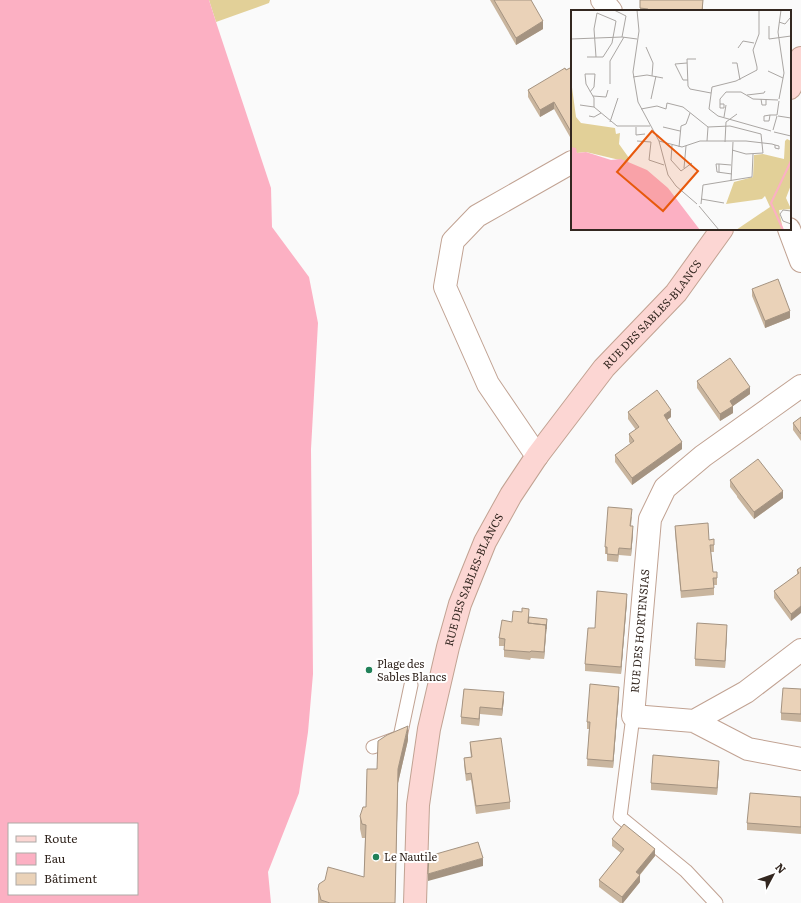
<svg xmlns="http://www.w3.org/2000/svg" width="801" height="903" viewBox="0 0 801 903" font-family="Literata,serif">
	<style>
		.green { fill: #e2d098 }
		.water { fill: #fcb0c3; fill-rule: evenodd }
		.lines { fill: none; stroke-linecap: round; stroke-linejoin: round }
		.lane-casing { stroke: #c1a292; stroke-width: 15 }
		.street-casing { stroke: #c1a292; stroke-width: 24 }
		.secondary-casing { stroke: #c1a292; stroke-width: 24 }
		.lane { stroke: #fff; stroke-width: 13 }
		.street { stroke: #fff; stroke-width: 22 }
		.secondary { stroke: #fcd6d3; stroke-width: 22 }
		.wall { fill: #c9b59e }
		.shaded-wall { fill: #a49381 }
		.building { fill: #ead2b8; stroke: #a49381 }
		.poi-dot { fill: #208058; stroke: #fff; stroke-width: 1.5 }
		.labels { text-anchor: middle; stroke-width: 4; stroke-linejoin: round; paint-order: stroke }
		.street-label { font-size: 11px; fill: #332720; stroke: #fff }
		.poi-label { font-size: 11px; fill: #332720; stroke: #fff; text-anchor: start }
		.inset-river { fill: none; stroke: #fcb0c3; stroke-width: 2 }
		.inset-road { fill: none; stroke: #aaa6a3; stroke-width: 1 }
		.view { fill: #e8590c; fill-opacity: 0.15; stroke: #e8590c; stroke-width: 2 }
		.inset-edge { fill: none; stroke: #332720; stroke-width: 2 }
	</style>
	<rect width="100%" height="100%" fill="#fafafa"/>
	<path class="green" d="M 209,0 L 270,0 L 269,3 L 216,22 Z"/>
	<path class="water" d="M 0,0 L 209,0 L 216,22 L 271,188 L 272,227 L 309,277 L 318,323 L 311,449 L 313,674 L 308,732 L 299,793 L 268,872 L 271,903 L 0,903 ZM 9,824 L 137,824 L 137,894 L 9,894 Z"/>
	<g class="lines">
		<g class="lane-casing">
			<path id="lane" d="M 633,716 L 620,817 L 686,871 L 716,903
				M 373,747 L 400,737 L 411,685"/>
		</g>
		<g class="street-casing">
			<path id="street" d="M 602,0 L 611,11
				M 789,229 L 801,261
				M 801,386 L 703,456 L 665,488 L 650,519 L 633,716 L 694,721 L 748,749 L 801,759
				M 537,456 L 488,384 L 445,287 L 453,241 L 477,216 L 572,162
				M 694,721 L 746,692 L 801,650"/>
		</g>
		<g class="secondary-casing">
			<g id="secondary">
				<path d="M 790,88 L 801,58"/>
				<path id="s1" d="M 415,903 L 418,805 L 429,729 L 448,647 L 460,604 L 485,542 L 511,495 L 537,456 L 604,368 L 676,293 L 722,229"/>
			</g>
		</g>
		<use href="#lane" class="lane"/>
		<use href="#street" class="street"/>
		<use href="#secondary" class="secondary"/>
	</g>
	<path class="wall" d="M 490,0 L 531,0 L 543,29 L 516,45 Z
		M 703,0 L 703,11 L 640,11 L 640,8 Z
		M 572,67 L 572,136 L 570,137 L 554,109 L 540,117 L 528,97 L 528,90 Z
		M 752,289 L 790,318 L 765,328 L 752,296 Z
		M 697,381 L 750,394 L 733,406 L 733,413 L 720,421 L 697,388 Z
		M 628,412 L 671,417 L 667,420 L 667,421 L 682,449 L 632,485 L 615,462 L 615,455 L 631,444 L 629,442 L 629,434 L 636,430 L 628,419 Z
		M 801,417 L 801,441 L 793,430 L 793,423 Z
		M 730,480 L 783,498 L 754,519 L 737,497 L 737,496 L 730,487 Z
		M 632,516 L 631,526 L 633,533 L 631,556 L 619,555 L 618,562 L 607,561 L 607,554 L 605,554 L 605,547 Z
		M 675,526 L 709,540 L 714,545 L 714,552 L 711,552 L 713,572 L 717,578 L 717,585 L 714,585 L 714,595 L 681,598 L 675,533 Z
		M 801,567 L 791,621 L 774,598 L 774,591 L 797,575 L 797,570 Z
		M 627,601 L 621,674 L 585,671 L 585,664 L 595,628 Z
		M 529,617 L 547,623 L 544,659 L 531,658 L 530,660 L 504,657 L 504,646 L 499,646 L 499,638 L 512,622 Z
		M 727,632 L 725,668 L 695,666 L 695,659 Z
		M 464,689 L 504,699 L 502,716 L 480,714 L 479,726 L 461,724 L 461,717 Z
		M 801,689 L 801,722 L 781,720 L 781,713 Z
		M 619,694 L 613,768 L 587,766 L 589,729 L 587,729 L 587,722 Z
		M 408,740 L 398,783 L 395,903 L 318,903 L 318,889 L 364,877 L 365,838 L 362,838 L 360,829 L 360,816 L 366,807 L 377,769 Z
		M 470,742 L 510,802 L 510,809 L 476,814 L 471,780 L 466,781 L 464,765 L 464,758 L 471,757 L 470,749 Z
		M 719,768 L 717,795 L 651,790 L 651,783 Z
		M 801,797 L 801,834 L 747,830 L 747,823 Z
		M 612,839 L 655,856 L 640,875 L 640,882 L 623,903 L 620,903 L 599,887 L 599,880 L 621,853 L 612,846 Z"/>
	<path class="shaded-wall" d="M 703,0 L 703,11 L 702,11 Z
		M 543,21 L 543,29 L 516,45 L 516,38 Z
		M 554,102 L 554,109 L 540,117 L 540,110 Z
		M 572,129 L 572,136 L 570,137 L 570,130 Z
		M 790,311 L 790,318 L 765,328 L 765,321 Z
		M 750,387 L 750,394 L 733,406 L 733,413 L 720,421 L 720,414 L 730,401 Z
		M 671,410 L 671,417 L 664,422 L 664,415 Z
		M 682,442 L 682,449 L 632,485 L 632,478 Z
		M 783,491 L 783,498 L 754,519 L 754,512 Z
		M 633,526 L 633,533 L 631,556 L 631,549 Z
		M 627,594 L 627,601 L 621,674 L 621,667 Z
		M 801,606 L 801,613 L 791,621 L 791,614 Z
		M 547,619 L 547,623 L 544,659 L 544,652 Z
		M 727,625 L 727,632 L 725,668 L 725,661 Z
		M 619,687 L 619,694 L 613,768 L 613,761 Z
		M 504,692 L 504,699 L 502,716 L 502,709 Z
		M 480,707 L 480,714 L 479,726 L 479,719 Z
		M 408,726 L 408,740 L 398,783 L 395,903 L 398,769 Z
		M 719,761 L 719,768 L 717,795 L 717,788 Z
		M 655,849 L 655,856 L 636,879 L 636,872 Z
		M 483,858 L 483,866 L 428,881 L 428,874 Z
		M 640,875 L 640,882 L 623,903 L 622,903 L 622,897 Z"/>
	<path class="building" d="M 494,0 L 531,0 L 543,21 L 516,38 Z
		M 640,0 L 703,0 L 702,11 L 658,11 L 648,10 L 648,9 L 640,8 Z
		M 572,67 L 572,129 L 570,130 L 554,102 L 540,110 L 528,90 L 565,68 L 566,70 Z
		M 778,279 L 790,311 L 765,321 L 752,289 Z
		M 730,358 L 750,387 L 730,401 L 733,406 L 720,414 L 697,381 Z
		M 657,390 L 671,410 L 664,415 L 667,420 L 682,442 L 632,478 L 615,455 L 634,441 L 629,434 L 639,427 L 628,412 Z
		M 801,417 L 801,434 L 793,423 Z
		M 758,459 L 783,491 L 754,512 L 737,490 L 730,480 Z
		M 608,507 L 632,509 L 630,526 L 633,526 L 631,549 L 619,548 L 618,555 L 607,554 L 607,547 L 605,547 Z
		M 708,523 L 709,540 L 714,539 L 714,545 L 710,545 L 713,572 L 717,572 L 717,578 L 713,578 L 714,588 L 681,591 L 675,526 Z
		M 801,567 L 801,606 L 791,614 L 774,591 L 799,573 L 797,570 Z
		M 597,591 L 627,594 L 621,667 L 585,664 L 588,628 L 595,628 Z
		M 522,608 L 529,609 L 528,623 L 546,625 L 544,652 L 531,651 L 530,652 L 504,650 L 505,639 L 499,638 L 502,620 L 512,622 L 513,611 L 522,612 Z
		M 529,617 L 547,619 L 546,629 L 546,625 L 528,623 Z
		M 697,623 L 727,625 L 725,661 L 695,659 Z
		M 590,684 L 619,687 L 613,761 L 587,759 L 590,722 L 587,722 Z
		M 783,688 L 801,689 L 801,714 L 781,713 Z
		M 464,689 L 504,692 L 502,709 L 480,707 L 479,719 L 461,717 Z
		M 408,726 L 398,769 L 395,903 L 330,903 L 321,900 L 318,889 L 319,884 L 325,880 L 328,867 L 364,877 L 366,825 L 362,824 L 360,816 L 363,807 L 366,807 L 367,769 L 377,769 L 378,741 L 387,735 Z
		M 501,738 L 510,802 L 476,806 L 471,773 L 466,774 L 464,758 L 472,757 L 470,742 Z
		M 653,755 L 719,761 L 717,788 L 651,783 Z
		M 750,793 L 801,797 L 801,827 L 747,823 Z
		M 624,824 L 655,849 L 636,872 L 640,875 L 622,897 L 599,880 L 624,849 L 612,839 Z
		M 478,842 L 483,858 L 428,874 L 429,856 Z"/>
	<g class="poi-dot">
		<circle cx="369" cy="670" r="4"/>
		<circle cx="376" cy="857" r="4"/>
	</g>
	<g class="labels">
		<g class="street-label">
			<text dy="4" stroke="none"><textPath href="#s1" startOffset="654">RUE DES SABLES-BLANCS</textPath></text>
			<text dy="4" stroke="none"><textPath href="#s1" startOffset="331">RUE DES SABLES-BLANCS</textPath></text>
			<text transform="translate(640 631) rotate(-85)" y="4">RUE DES HORTENSIAS</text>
		</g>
		<g class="poi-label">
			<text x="377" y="668">Plage des<tspan x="377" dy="13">Sables Blancs</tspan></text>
			<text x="384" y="861">Le Nautile</text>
		</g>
	</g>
	<g transform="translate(571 10)">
		<rect width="220" height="220" fill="#fafafa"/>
		<path d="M 0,70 L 5,107 L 10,113 L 44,118 L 45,124 L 49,123 L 48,134 L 58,148 L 57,152 L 15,142 L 6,143 L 0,137 ZM 216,129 L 220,131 L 220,175 L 215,188 L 220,199 L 208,200 L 212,220 L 165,220 L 199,197 L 194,186 L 191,189 L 155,194 L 163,172 L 182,167 L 183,145 L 192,144 L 213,149 L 214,131 Z" fill="#e2d098"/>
		<path d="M 0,137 L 5,138 L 6,143 L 15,142 L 40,150 L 50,149 L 76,160 L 97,178 L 129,220 L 0,220 Z" fill="#fcb0c3"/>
		<path class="inset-river" d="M 212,220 L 200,193 L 220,151"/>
		<path class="inset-road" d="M 43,0 L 55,6 L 51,27M 66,0 L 68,21 L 62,62 L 67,92 L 88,131 L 97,165 L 105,176 L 126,194M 208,12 L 214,14 L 219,8M 198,16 L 198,29 L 220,26M 0,29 L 51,27 L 66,29M 75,37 L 82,53 L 81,66M 167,38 L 172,31 L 183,33M 16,47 L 32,47 L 41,33 L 45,11 L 26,3 L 23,19 L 25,47M 125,49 L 116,49 L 117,76 L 119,79 L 140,83M 116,53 L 104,54 L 112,70 L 117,70M 161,53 L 166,53 L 169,70M 186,57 L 186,60 L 165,71 L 141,77 L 138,99 L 147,106 L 200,121M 186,57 L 182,40 L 188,24 L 188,0M 197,61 L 212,68M 62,67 L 76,65 L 92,68M 39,74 L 39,51 L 53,27M 19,82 L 23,77 L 24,64 L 14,64 L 15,74 L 23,88 L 23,97M 176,85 L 193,83 L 194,81M 22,86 L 35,87 L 37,80M 80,89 L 85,66M 190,89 L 191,95 L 195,95 L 195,89M 208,89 L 213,63 L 207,22 L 210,0M 149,94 L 153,94 L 153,98 L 149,98 L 149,89 L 155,82 L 170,82 L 182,89 L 207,90M 9,95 L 23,97 L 46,116 L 79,116M 70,99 L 86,96 L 95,99 L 96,93 L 112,97 L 137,117 L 159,116 L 190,124 L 192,143 L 175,144 L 161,140M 199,105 L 198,111 L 193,111 L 193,106 L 199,105 L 206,105M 206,105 L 208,91M 18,106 L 23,107 L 30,103M 207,106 L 220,108M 153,107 L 155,95M 39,112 L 47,88M 65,117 L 65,125 L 74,124M 92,117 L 109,121M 202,120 L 206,106M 203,122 L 220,126M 66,131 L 80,132 L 78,150 L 93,155M 88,131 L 111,137 L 129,131 L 175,131 L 201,134 L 204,135 L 208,136 L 208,139 L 204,138 L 204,135M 136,131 L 137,117M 154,132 L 155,112 L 166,104M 101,135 L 100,150 L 110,161 L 121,153M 108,137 L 110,116 L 115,114 L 119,103M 148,154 L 160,155M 113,158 L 115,136M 148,162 L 148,154 L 145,154 L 146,162 L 161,164M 160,171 L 162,132M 130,189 L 153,193M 130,194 L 132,175 L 181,167 L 182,144M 128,196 L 148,220M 220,201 L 212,200 L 209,204 L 212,211 L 220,214"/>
		<path class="view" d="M 81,121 L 127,161 L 92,201 L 46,162 Z"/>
		<rect width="220" height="220" class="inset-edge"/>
	</g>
	<rect x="8" y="823" width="130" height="72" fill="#ffffff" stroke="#ada9a6"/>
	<rect x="16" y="836" width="20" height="6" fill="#fcd6d3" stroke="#ada9a6"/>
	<text x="44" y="843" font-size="12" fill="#332720">Route</text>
	<rect x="16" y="853" width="20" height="12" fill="#fcb0c3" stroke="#ada9a6"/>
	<text x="44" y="863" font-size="12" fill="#332720">Eau</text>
	<rect x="16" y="873" width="20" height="12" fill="#ead2b8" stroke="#ada9a6"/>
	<text x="44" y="883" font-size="12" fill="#332720">Bâtiment</text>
	<g transform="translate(773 875) rotate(49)" stroke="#ffffff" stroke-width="3" paint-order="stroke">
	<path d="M0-3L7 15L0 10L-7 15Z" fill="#332720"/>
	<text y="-6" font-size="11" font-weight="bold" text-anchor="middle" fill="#332720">N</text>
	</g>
</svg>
